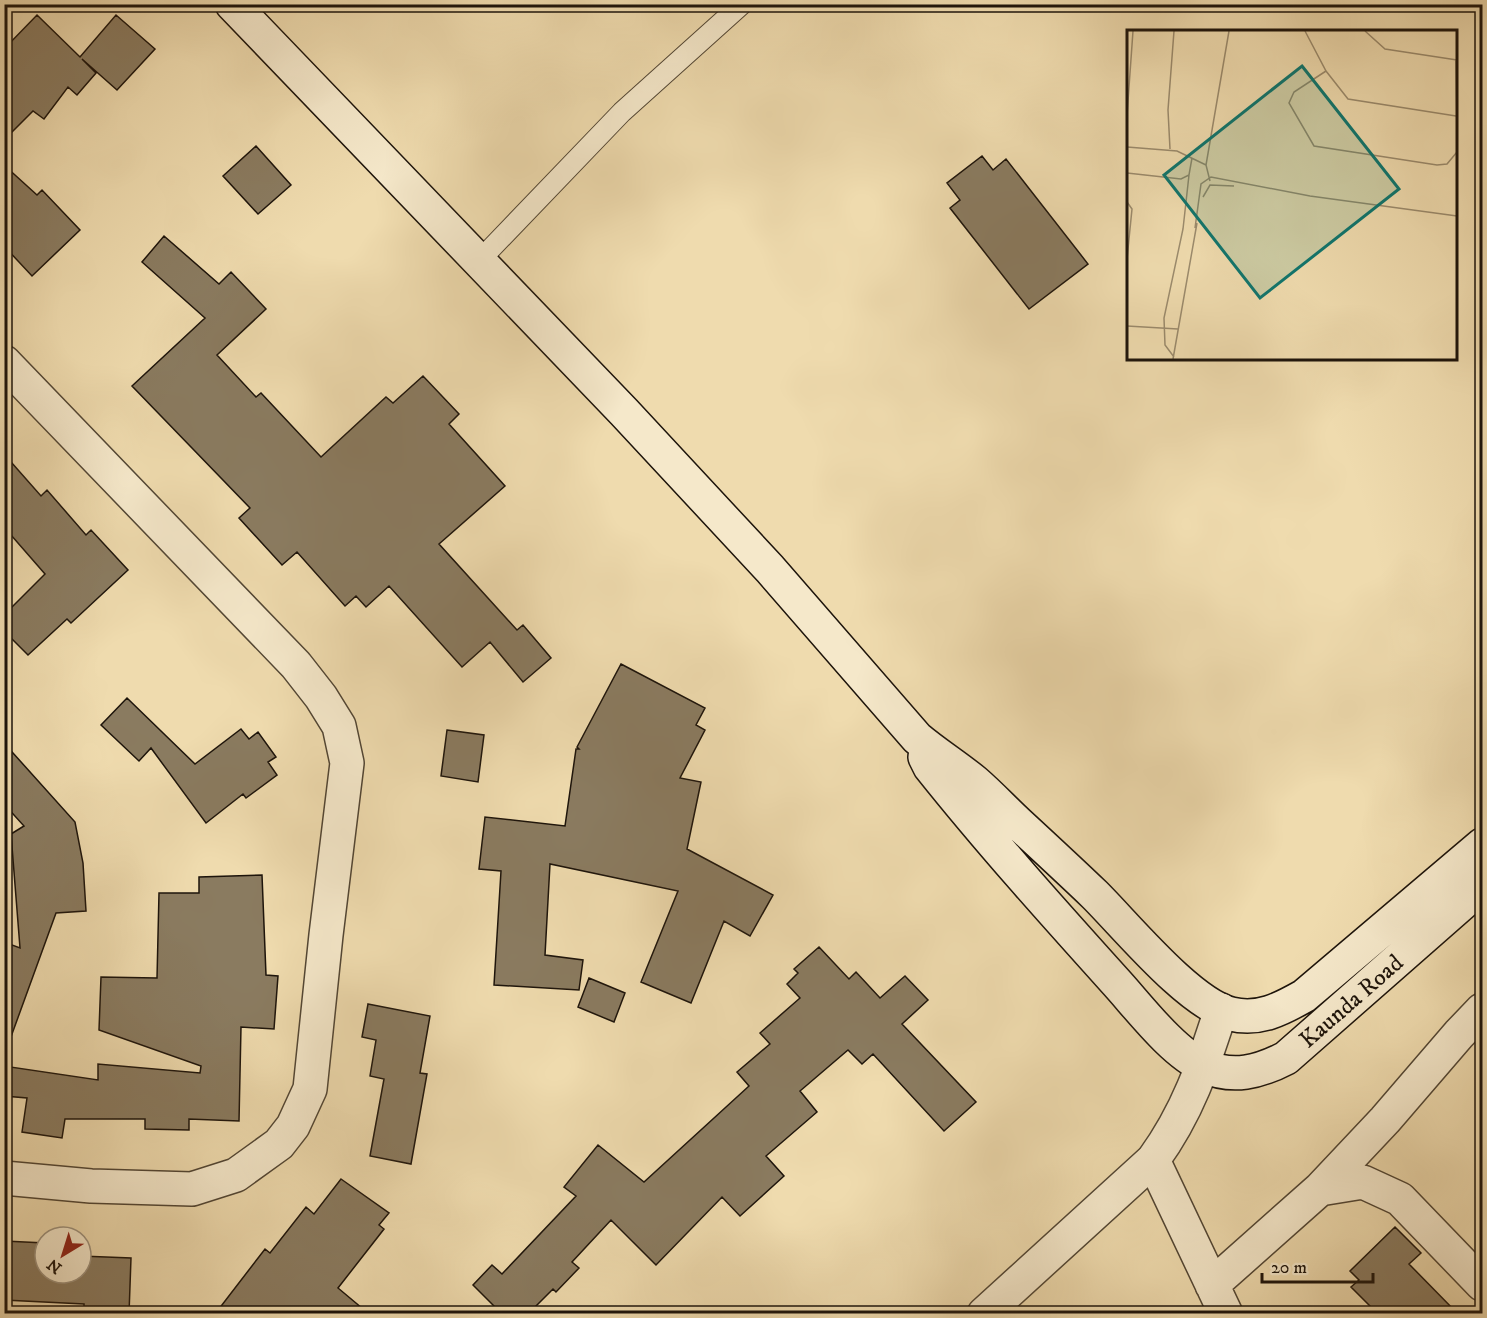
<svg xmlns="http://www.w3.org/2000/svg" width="1487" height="1318" viewBox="0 0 1487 1318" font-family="'IM FELL DW Pica',serif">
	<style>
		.building { fill: #8a7b60; stroke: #1d140b; stroke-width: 1.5 }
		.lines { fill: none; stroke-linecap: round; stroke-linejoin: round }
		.service-casing { stroke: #524634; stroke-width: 22 }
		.minor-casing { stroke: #524634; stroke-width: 36 }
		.tertiary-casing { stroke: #524634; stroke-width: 36 }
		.secondary-casing { stroke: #1d140b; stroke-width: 36 }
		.service { stroke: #f5e8ca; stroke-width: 20 }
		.minor { stroke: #f5e8ca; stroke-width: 33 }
		.tertiary { stroke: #f5e8ca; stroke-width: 33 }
		.secondary { stroke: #f5e8ca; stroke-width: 33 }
		.labels { text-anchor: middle; stroke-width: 5; stroke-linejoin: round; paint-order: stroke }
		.street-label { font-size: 24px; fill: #1d140b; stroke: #f5e8ca }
		.inset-road { fill: none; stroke: #9b8b6d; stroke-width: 1.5 }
		.view { fill: #0f766e; fill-opacity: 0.15; stroke: #0f766e; stroke-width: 3 }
		.inset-edge { fill: none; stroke: #1d140b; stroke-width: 3 }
	</style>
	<rect width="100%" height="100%" fill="#efdbae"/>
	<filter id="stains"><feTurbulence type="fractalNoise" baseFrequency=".00333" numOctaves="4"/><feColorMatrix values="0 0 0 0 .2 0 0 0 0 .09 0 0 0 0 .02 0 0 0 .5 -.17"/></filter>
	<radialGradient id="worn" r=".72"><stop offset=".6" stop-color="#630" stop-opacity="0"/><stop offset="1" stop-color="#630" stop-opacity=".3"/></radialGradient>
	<path class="building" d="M 37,15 L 80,57 L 116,15 L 155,49 L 117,90 L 82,59 L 96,73 L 77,95 L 68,87 L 44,119 L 33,111 L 4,140 L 4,49 Z
		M 256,146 L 291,185 L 258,214 L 223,176 Z
		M 982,156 L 993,170 L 1006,159 L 1088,264 L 1029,309 L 950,208 L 960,200 L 947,183 Z
		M 4,165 L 37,195 L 42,190 L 80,230 L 32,276 L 4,246 Z
		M 164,236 L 219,284 L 231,272 L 266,309 L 217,355 L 256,397 L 261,393 L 321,457 L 386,397 L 393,403 L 423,376 L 459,414 L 449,424 L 505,486 L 439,544 L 517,630 L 523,625 L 551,658 L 523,682 L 490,642 L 462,667 L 389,586 L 366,607 L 356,596 L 345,606 L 297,552 L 282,565 L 239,518 L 250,508 L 132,386 L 205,318 L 142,262 Z
		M 4,454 L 41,496 L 47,490 L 86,535 L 91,530 L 128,570 L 71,623 L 67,619 L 28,655 L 4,631 L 4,615 L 45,574 L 4,527 Z
		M 621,664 L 705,708 L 696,725 L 705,730 L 680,778 L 701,782 L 687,849 L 773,895 L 750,936 L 724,921 L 691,1003 L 641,982 L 678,891 L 550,864 L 545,955 L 583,960 L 579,990 L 494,985 L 501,871 L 479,869 L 485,817 L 565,826 L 576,749 L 579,749 L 577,747 Z
		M 127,698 L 195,764 L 241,729 L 249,739 L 258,732 L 276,757 L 268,762 L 277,775 L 246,798 L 243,794 L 206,823 L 151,748 L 139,761 L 101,725 Z
		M 447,730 L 484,735 L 478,782 L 441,776 Z
		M 4,743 L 75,822 L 83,863 L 86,911 L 56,913 L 8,1045 L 4,1045 L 4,942 L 20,948 L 11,834 L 24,826 L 4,804 Z
		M 262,875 L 266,975 L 278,976 L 274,1029 L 241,1027 L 239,1121 L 189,1119 L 189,1130 L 145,1129 L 145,1119 L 65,1119 L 62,1138 L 22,1132 L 27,1098 L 4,1096 L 4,1066 L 98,1080 L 98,1064 L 200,1073 L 201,1066 L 99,1030 L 101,977 L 157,978 L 159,893 L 199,893 L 199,877 Z
		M 819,947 L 849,979 L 856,972 L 880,998 L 905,976 L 928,1000 L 902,1024 L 976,1102 L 944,1131 L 873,1054 L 862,1064 L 848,1050 L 800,1091 L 817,1112 L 766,1156 L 784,1176 L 740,1216 L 722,1197 L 656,1265 L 611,1220 L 572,1262 L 579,1268 L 556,1292 L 553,1289 L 528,1314 L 502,1314 L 473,1285 L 492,1265 L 502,1274 L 576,1196 L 564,1187 L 598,1145 L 644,1182 L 749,1086 L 737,1072 L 770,1044 L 760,1033 L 800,998 L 787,984 L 798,973 L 794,969 Z
		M 589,978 L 625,993 L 614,1022 L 578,1007 Z
		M 368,1004 L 430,1016 L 420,1073 L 427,1074 L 411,1164 L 370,1156 L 384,1079 L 370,1076 L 376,1040 L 362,1037 Z
		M 341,1179 L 389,1213 L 379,1225 L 384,1229 L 338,1288 L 369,1314 L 215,1314 L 265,1249 L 270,1253 L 306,1207 L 314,1214 Z
		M 1395,1227 L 1421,1253 L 1409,1264 L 1458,1314 L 1378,1314 L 1351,1287 L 1359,1280 L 1350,1271 Z
		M 4,1241 L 45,1243 L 45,1273 L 81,1273 L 81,1256 L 131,1258 L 129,1314 L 84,1314 L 84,1304 L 4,1300 Z"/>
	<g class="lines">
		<g class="service-casing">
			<path id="service" d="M 478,262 L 622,112 L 742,4"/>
		</g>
		<g class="minor-casing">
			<path id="minor" d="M 4,362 L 296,665 L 321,697 L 339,726 L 347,763 L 326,935 L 310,1089 L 293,1126 L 279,1144 L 236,1175 L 192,1189 L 91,1186 L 4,1178
				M 1153,1160 L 1226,1314
				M 1320,1189 L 1385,1120 L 1459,1034 L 1482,1010
				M 1212,1285 L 1320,1189 L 1363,1182 L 1400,1199 L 1482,1284"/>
		</g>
		<g class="tertiary-casing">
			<path id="tertiary" d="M 984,1314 L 1153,1160 C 1188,1112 1203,1066 1221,1010"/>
		</g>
		<g class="secondary-casing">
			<path id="secondary" d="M 232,4 L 624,412 L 770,569 L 917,738 C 936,754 957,767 975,782 C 990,795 1004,810 1018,823 C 1044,847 1070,871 1095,895 C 1127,927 1189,1003 1231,1014 C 1259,1021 1281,1009 1304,996 L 1482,845
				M 925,757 L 930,767 C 989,841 1052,911 1115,981 C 1138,1006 1173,1053 1204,1066 C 1233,1079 1259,1072 1286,1058 L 1482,886"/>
		</g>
		<use href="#service" class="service"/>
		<use href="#minor" class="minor"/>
		<use href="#tertiary" class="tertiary"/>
		<use href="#secondary" class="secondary"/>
	</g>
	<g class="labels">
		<g class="street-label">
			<text transform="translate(1351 1001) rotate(-41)" y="8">Kaunda Road</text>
		</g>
	</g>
	<g transform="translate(1127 30)">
		<rect width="330" height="330" fill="#efdbae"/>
		<path class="inset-road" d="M 178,1 L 199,41 L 221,69 L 329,86M 238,1 L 258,19 L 330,30M 329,30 L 330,99M 199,41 L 167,62 L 162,73 L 187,116 L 310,135 L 320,134 L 330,122M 0,85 L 6,1M 0,117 L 50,121 L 79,135M 43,119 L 41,80 L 47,1M 0,143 L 54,149 L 62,145 L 65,128M 83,151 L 79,135 L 102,1M 76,167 L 83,155 L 107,156M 0,172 L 5,179 L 0,229M 68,198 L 74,154 L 84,147 L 183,166 L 330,186M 0,296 L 51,299M 47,327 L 38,315 L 37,288 L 56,199 L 62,145M 46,329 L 70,193"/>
		<path class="view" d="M 175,36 L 272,159 L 133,268 L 37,145 Z"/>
		<rect width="330" height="330" class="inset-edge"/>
	</g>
	<rect width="1487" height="1318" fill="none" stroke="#efdbae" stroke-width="24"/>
	<rect x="6" y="6" width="1475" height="1306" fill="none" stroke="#1d140b" stroke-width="3"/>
	<rect x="12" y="12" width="1463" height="1294" fill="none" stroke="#1d140b" stroke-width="1.5"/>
	<g transform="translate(63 1255) rotate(218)"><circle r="28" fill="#f5e8ca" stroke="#9f937e" stroke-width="1.5"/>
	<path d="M0-4.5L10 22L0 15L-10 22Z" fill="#8f2418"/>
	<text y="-9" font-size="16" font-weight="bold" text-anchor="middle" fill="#1d140b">N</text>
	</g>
	<path d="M1262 1273v9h111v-9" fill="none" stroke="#1d140b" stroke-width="3"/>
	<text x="1271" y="1273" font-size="18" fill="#1d140b" stroke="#f5e8ca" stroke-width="4.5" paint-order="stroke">20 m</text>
	<rect width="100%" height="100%" filter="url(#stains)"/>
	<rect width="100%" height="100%" fill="url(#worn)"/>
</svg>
